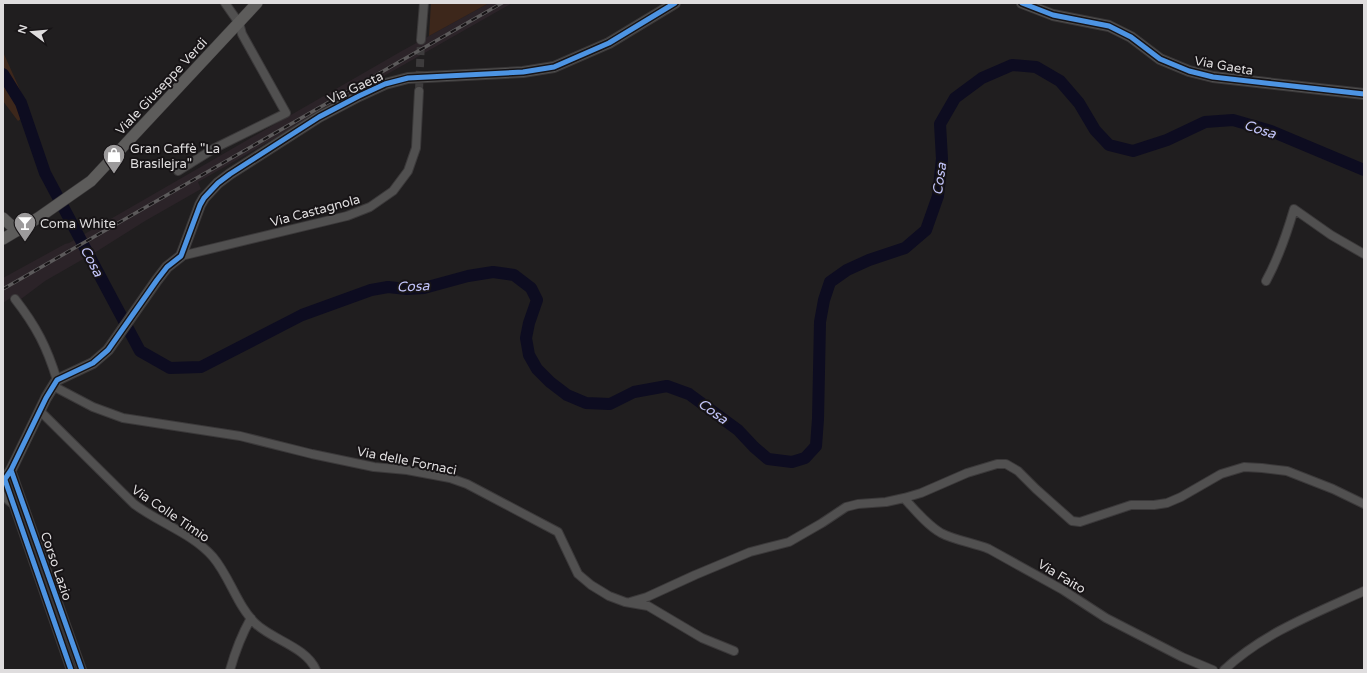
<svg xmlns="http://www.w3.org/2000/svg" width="1367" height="673" viewBox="0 0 1367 673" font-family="'Varela Round',sans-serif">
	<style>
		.built { fill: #2b2328 }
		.green { fill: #3d271b }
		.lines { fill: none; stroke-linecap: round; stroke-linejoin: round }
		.river { stroke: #0d0c20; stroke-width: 12 }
		.minor-tunnel { stroke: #3d3b3c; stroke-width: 8; stroke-dasharray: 8 4; stroke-linecap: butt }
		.minor-casing { stroke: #3b393a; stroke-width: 10 }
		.tertiary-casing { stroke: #3b393a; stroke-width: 12 }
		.secondary-casing { stroke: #3b393a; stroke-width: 12 }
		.minor { stroke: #515050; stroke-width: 8 }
		.tertiary { stroke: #515050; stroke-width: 10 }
		.secondary { stroke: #5d5c5b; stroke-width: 11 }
		.rail-casing { stroke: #5c5a5b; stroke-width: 3.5 }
		.rail { stroke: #171416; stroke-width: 2; stroke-dasharray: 6; stroke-linecap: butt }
		.cycleway-casing { stroke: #171416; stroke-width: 8 }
		.cycleway { stroke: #4d94e3; stroke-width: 5 }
		.labels { text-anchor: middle; stroke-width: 4; stroke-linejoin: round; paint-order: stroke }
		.street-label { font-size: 13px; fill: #dfddde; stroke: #171416 }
		.poi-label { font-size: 13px; fill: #dfddde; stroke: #171416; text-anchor: start }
		.water-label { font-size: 14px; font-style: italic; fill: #c2c4f9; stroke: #171416 }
	</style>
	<rect width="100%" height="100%" fill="#201e1f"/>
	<path class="built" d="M 489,3 L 512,3 L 198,182 L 201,189 L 145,221 L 99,250 L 45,281 L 21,299 L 15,295 L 3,303 L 3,278 L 65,244 L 69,243 L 400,52 Z"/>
	<path class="green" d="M 431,3 L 489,3 L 429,36 Z
		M 3,52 L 30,112 L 18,121 L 3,101 Z"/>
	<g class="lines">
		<path class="river" d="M 3,74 L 21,103 L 45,173 L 140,351 L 170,368 L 201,367 L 302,315 L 371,290 L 388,287 L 407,289 L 424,288 L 468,276 L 493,272 L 514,275 L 531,288 L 537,300 L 529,323 L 526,338 L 529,355 L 537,369 L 550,382 L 567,395 L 586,403 L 610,404 L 634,392 L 667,386 L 689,394 L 738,430 L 754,447 L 768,459 L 792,462 L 805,458 L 816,446 L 818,419 L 820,322 L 824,300 L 830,282 L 847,270 L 869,260 L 905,248 L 926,230 L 938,196 L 942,159 L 940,124 L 955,98 L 982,78 L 1012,65 L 1036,67 L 1060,81 L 1079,103 L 1095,130 L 1109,145 L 1133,151 L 1167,140 L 1205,122 L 1233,120 L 1271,131 L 1364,170"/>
		<path class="minor-tunnel" d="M 419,91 L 421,40"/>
		<g class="minor-casing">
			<path id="minor" d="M 421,40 L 424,3
				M 178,171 L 215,148 L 286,113 L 242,34 L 239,23 L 225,3
				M 181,256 L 347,216 L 370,207 L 393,191 L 408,171 L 416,148 L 419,91
				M 1266,281 C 1278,259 1287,233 1294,209 L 1331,235 L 1364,254
				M 15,299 C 36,326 47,347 57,380
				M 53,386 L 93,407 L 123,418 L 240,436 L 312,454 L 374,467 L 407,470 L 450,478 L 467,484 L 558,532 L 578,574 L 591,585 L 609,596 L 625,602 L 648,606 L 702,638 L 734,651
				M 40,411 L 134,504 C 159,523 192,533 213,557 C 230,577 237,606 256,624 C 273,640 306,647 316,670
				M 11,470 L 82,670
				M 5,480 L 71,670
				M 3,496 L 13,504
				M 904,498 C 915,510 927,525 941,533 C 954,540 974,543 989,549 L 1063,590 L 1106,618 L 1182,657 L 1213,670
				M 630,602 L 647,597 L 695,575 L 750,552 L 789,542 L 822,523 L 846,507 L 858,504 L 886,502 L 904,498 L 921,493 L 967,473 L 997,464 L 1006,464 L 1018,471 L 1036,489 L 1072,521 L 1080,522 L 1131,505 L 1154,505 L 1167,503 L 1181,497 L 1221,474 L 1244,467 L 1262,468 L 1287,471 L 1333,489 L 1364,504
				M 230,670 C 235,652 242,634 251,618
				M 1224,670 C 1263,633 1316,613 1364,591"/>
		</g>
		<g class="tertiary-casing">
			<path id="tertiary" d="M 1022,3 L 1053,15 L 1109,26 L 1131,37 L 1160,59 L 1189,71 L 1213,77 L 1364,94
				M 3,482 L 11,470 L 46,398 L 57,380 L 93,363 L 108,350 L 157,280 L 167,267 L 181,256 L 200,205 L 204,198 L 218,183 L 230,174 L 319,117 L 359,96 L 385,84 L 408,78 L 523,72 L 554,67 L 609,43 L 675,3"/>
		</g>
		<g class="secondary-casing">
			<path id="secondary" d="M 3,218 L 17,231
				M 3,239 L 38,218 L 91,181 L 257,3"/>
		</g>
		<use href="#minor" class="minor"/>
		<use href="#tertiary" class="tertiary"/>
		<use href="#secondary" class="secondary"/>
		<g class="rail-casing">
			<path id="rail" d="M 3,289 L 502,3"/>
		</g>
		<use href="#rail" class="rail"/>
		<g class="cycleway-casing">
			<path id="cycleway" d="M 1022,3 L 1053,15 L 1109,26 L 1131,37 L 1160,59 L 1189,71 L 1213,77 L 1364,94
				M 11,470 L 82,670
				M 5,480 L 71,670
				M 3,482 L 11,470 L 46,398 L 57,380 L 93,363 L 108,350 L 157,280 L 167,267 L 181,256 L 200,205 L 204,198 L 218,183 L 230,174 L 319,117 L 359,96 L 385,84 L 408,78 L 523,72 L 554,67 L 609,43 L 675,3"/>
		</g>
		<use href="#cycleway" class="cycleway"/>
	</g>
	<defs>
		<g id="shop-pin" transform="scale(1.15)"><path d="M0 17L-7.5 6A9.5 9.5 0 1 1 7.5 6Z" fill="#9c9a9b" stroke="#171416"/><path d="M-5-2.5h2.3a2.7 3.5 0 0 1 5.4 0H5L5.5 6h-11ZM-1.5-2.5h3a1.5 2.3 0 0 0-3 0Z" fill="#fff"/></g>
		<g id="bar-pin" transform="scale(1.15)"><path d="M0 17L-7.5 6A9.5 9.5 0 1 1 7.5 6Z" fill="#9c9a9b" stroke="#171416"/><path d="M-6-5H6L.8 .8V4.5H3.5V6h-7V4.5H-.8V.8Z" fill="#fff"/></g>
	</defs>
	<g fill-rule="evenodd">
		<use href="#shop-pin" x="114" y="155"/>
		<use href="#bar-pin" x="25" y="223"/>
	</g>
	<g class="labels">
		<g class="street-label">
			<text transform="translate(1224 65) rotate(10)" y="5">Via Gaeta</text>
			<text transform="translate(161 86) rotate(-47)" y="5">Viale Giuseppe Verdi</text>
			<text transform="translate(355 87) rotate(-25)" y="5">Via Gaeta</text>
			<text transform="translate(315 210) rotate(-15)" y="5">Via Castagnola</text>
			<text transform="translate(407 460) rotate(11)" y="5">Via delle Fornaci</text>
			<text transform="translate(171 513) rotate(34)" y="5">Via Colle Timio</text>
			<text transform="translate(57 566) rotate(71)" y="5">Corso Lazio</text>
			<text transform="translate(1062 576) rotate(31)" y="5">Via Faito</text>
		</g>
		<g class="poi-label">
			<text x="130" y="153">Gran Caffè "La<tspan x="130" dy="15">Brasilejra"</tspan></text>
			<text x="40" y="228">Coma White</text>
		</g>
		<g class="water-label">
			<text transform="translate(1260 129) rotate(18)" y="5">Cosa</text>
			<text transform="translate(939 179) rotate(-82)" y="5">Cosa</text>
			<text transform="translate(92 261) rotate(62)" y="5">Cosa</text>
			<text transform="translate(413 286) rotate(-3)" y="5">Cosa</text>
			<text transform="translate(713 411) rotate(36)" y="5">Cosa</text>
		</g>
	</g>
	<rect width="1367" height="673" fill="none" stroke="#dfddde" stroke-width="8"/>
	<g transform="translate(32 32) rotate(286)" stroke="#171416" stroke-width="3" paint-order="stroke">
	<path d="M0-3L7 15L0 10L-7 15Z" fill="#dfddde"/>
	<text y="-6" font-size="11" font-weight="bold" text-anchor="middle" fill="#dfddde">N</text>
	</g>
</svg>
